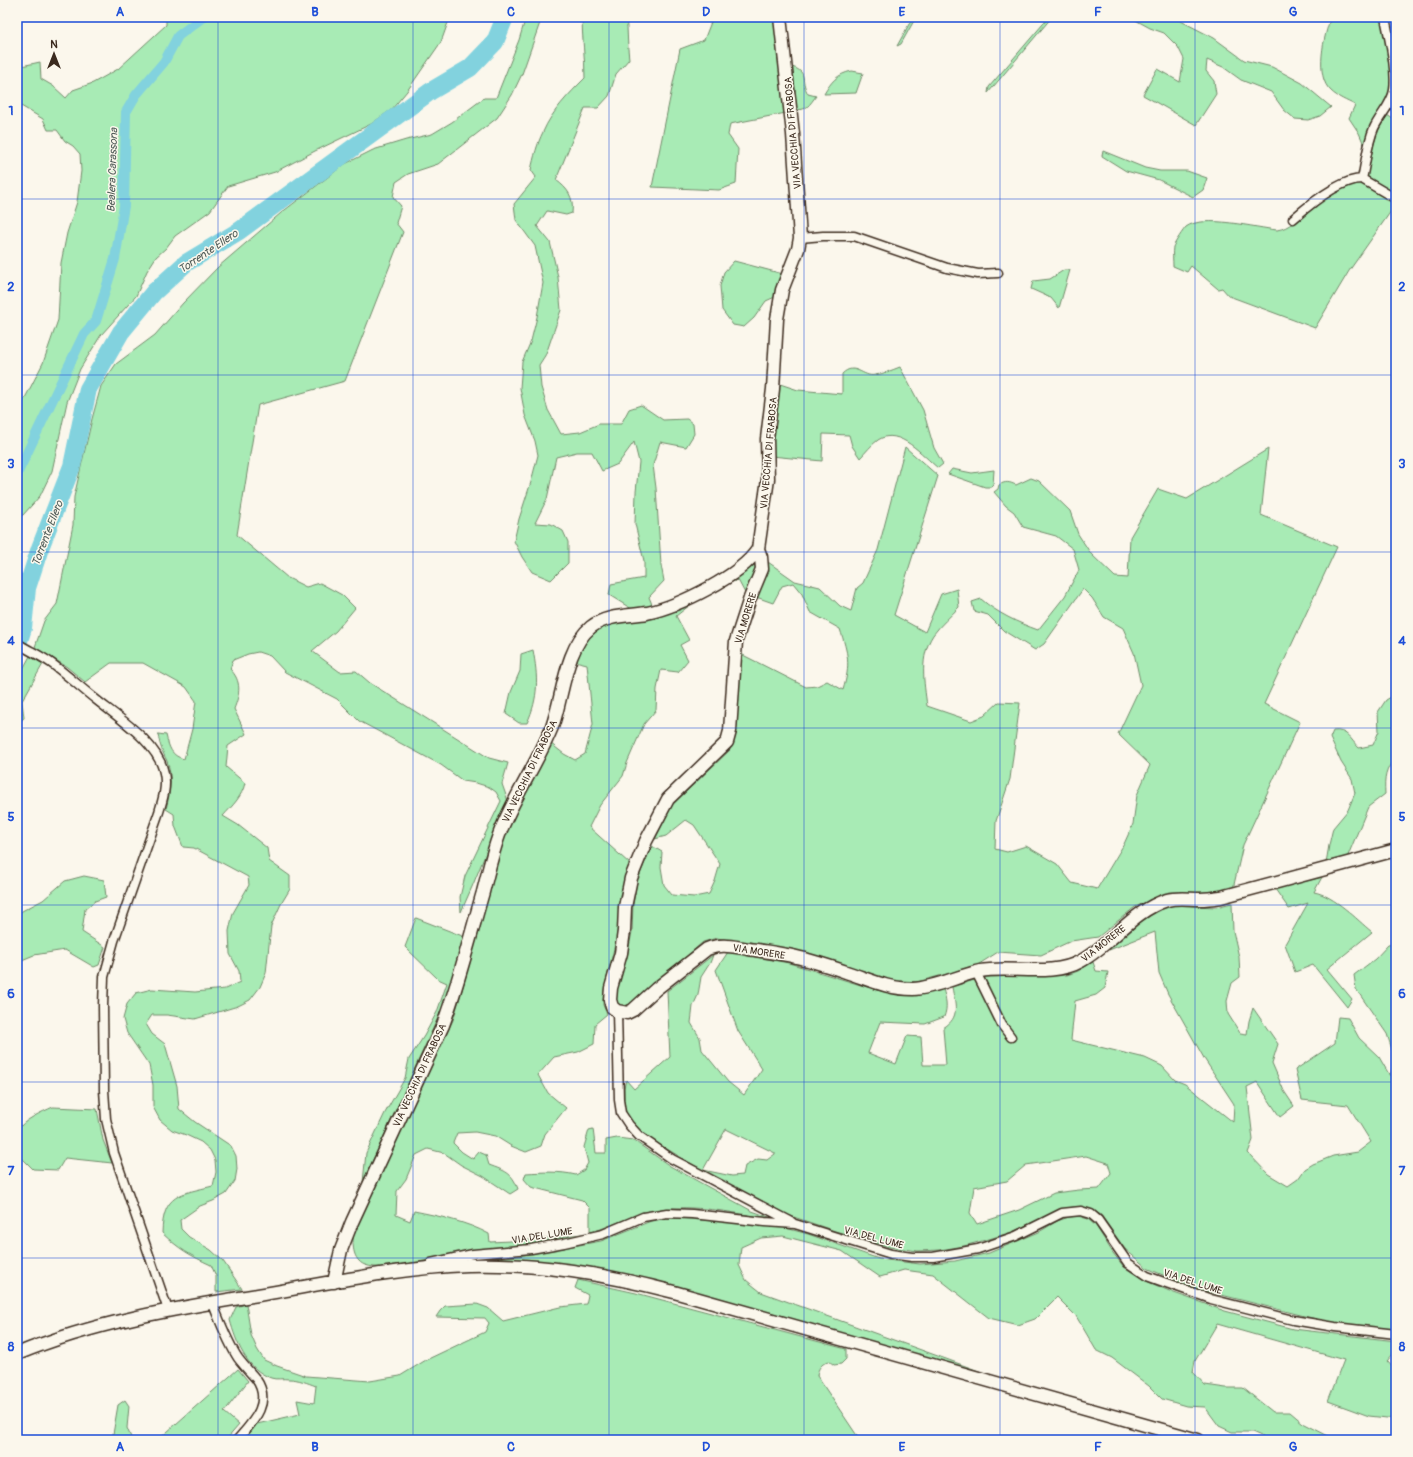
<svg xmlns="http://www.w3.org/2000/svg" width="1413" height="1457" viewBox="0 0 1413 1457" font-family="Pangolin,sans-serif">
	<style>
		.green { fill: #a8ebb5; stroke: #728a6a; fill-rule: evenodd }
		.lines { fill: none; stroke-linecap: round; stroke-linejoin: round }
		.canal { stroke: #82d2de; stroke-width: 10 }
		.river { stroke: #82d2de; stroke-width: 18 }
		.street-casing { stroke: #3b2a1e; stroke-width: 11 }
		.secondary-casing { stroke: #3b2a1e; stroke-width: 15 }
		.street { stroke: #fbf7ec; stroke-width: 8 }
		.secondary { stroke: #fbf7ec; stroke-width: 12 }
		.grid { fill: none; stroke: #1d4ed8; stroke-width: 1; stroke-opacity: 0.55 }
		.labels { text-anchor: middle; stroke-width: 3; stroke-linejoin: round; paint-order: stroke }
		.street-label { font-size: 10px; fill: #3b2a1e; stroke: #fbf7ec }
		.water-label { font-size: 11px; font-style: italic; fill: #505c58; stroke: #fbf7ec }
		.neatline { fill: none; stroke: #1d4ed8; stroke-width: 1.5 }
		.grid-label { font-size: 13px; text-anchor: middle; font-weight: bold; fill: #1d4ed8 }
	</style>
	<rect width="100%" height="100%" fill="#fbf7ec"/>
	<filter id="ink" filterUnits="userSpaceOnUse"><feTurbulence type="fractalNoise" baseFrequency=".025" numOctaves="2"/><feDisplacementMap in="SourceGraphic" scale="8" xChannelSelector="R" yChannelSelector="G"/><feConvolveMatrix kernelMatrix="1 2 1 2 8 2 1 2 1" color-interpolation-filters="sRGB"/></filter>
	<g filter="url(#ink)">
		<path class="green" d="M 166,17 L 201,17 L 176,36 L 162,60 L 135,94 L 125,110 L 122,207 L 113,259 L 94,319 L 83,333 L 17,470 L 17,409 L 24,400 L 43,363 L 58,320 L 61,263 L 67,233 L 77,202 L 81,171 L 80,154 L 73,146 L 65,141 L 57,130 L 48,130 L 43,119 L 21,106 L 17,109 L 17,67 L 40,62 L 41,79 L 53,86 L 66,98 L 73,90 L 93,83 L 118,69 L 166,25 Z
			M 207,17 L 450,17 L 441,42 L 407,91 L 392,109 L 371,124 L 315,151 L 275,172 L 228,186 L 210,211 L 175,236 L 166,248 L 156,257 L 147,271 L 136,296 L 101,335 L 80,369 L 67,402 L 52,471 L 40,496 L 23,515 L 17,516 L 17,479 L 86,335 L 98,320 L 118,259 L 127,203 L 127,134 L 129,112 L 138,95 L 166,61 L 181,37 Z
			M 526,17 L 542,17 L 522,74 L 512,95 L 497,118 L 438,164 L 408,174 L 396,182 L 393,197 L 401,206 L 396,223 L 403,232 L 345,381 L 258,405 L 237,535 L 288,578 L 306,587 L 320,583 L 342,595 L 355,608 L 336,631 L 312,651 L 340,672 L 356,671 L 370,683 L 489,758 L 508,763 L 502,784 L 508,801 C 491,838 478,875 461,912 L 460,897 L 465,876 L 501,801 L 496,792 L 489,787 L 476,783 L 463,781 L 441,765 L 359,721 L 337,699 L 285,672 L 270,656 L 258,652 L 248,654 L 233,660 L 230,669 C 242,681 240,694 234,709 L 246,734 L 228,746 L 226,767 L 245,783 C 242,797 232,806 223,816 L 238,825 L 267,848 L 269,861 L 290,876 L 290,889 L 281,904 L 271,926 L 266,973 L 260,987 L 250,1000 L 238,1006 L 195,1019 L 167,1015 L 152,1015 L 146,1024 L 152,1034 L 165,1044 L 177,1086 L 179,1109 L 195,1122 L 231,1146 L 236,1156 L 237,1169 L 235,1181 L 226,1194 L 213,1201 L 200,1206 L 180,1220 L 181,1229 L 189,1237 L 211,1250 L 223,1261 L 242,1289 L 216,1292 L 216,1276 L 211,1265 C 191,1256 179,1249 162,1233 C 163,1194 180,1194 213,1186 L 216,1172 L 215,1160 L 210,1150 L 201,1142 L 186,1135 L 172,1130 L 160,1120 L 153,1107 L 153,1085 L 149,1065 L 127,1033 L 123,1019 L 127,1004 L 136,993 L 152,989 L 195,992 L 225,989 L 240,982 L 239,971 L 230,954 L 229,931 L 233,913 L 249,885 L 248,877 L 194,848 L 183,847 L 175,826 L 174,814 L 166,809 C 170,793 173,777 167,761 C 162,751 160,746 158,734 L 166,735 C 169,747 171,756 184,759 L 192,729 L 196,701 L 186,687 L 143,663 L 111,663 L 85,682 L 67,667 L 35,647 L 44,621 L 57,604 L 73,525 L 74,497 L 92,419 L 101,386 L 116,364 L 155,335 L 183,303 L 218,267 L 281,213 L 345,164 L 373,150 L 406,140 L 432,134 L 452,122 L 484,98 L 496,98 L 519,40 Z
			M 582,17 L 626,17 C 628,31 627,45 629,59 L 616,74 L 609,96 L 598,108 L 585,108 L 556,180 C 568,189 574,197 572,213 L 566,215 L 547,211 L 537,226 L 550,242 L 558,277 L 561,310 L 546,354 L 539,365 L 541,387 L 548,410 L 561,434 L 580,432 L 599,424 L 621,424 L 629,409 L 641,405 L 663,420 L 687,419 L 693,424 L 694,434 L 686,447 L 660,442 L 653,465 L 656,488 L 661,565 L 664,581 L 649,597 L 653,607 L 635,611 L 609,595 L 611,584 L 644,578 L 644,561 L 635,524 L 636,492 L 639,462 L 634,442 L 618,464 L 602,471 L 592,452 L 577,452 L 556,457 L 547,499 L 535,523 L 551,524 L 563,531 L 568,542 L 568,563 L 551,580 L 532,572 L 522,557 L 514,541 L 519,519 L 531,482 L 538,455 L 535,441 L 525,415 L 520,388 L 522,362 L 531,341 L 537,317 L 543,283 L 535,246 L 516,220 L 514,204 L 536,177 L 531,170 C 534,157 537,144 543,132 C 552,111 569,94 585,78 C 585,57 582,37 582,17 Z
			M 713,17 L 777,17 L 786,113 L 730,124 L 728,135 L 738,149 L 736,184 L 719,190 L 652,187 L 680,49 L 704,40 Z
			M 913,17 L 916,17 L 901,44 L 897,46 Z
			M 1049,17 L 1052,17 L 988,93 L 989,87 Z
			M 1130,17 L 1173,17 L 1214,38 L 1244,60 L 1272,67 L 1302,83 L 1331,107 L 1320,116 L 1308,120 L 1295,119 L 1284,110 L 1271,92 L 1241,80 L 1223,67 L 1207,60 L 1206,71 L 1214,81 L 1216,94 L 1196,125 L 1143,95 L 1157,69 L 1180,82 L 1184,59 L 1178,47 L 1164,33 L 1150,28 Z
			M 1331,17 L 1382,17 L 1391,73 L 1389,95 L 1365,147 L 1359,133 L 1349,118 L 1355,105 C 1347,101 1337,97 1331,91 C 1314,76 1324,35 1331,17 Z
			M 789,66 C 810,72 799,78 808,94 L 816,96 C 810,104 806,112 795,109 Z
			M 852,71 L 863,73 L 856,93 L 824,94 C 831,82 837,74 852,71 Z
			M 1387,115 L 1396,121 L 1396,195 L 1366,177 C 1371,155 1374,134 1387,115 Z
			M 1103,151 L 1145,168 L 1160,171 L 1187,171 L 1207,178 L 1203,190 L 1193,197 L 1159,180 L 1126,171 L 1102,156 Z
			M 1350,183 L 1364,183 L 1396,204 L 1349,271 L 1315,328 L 1229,296 L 1222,288 L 1218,289 L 1191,266 L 1187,272 L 1173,266 C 1173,260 1172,253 1173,247 C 1174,244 1184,229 1186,227 C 1203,214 1257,228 1277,230 C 1290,228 1296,219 1306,212 C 1319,201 1335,190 1350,183 Z
			M 734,261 L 783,274 L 777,296 L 766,301 L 754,318 L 744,327 L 733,325 L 722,310 L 720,286 L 724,272 Z
			M 1064,270 L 1070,270 L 1059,308 L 1051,298 L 1031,289 L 1033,281 L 1050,279 Z
			M 900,367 L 923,410 L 934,448 L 943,464 L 938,468 C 923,456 899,426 878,440 C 871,445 866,452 860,458 L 852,446 L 849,435 L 823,434 L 822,461 L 771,456 L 777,383 L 798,390 L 842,394 L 842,374 C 855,361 863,378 875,375 C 883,374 892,370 900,367 Z
			M 905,447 L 938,476 L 894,615 L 925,632 L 941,594 L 957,589 L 959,607 C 951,616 940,625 933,635 C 919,657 924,682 927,706 L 971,721 L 984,716 L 999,702 L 1020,703 L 1010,779 L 996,821 L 995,849 L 1007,852 L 1026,846 L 1057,864 L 1072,883 L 1097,889 L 1124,844 L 1133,824 L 1137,795 L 1150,765 L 1118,734 L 1141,685 L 1134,653 L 1123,628 L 1104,617 L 1092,598 L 1083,589 L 1044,644 L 1035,650 L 1004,631 L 988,615 L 974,611 L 972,602 L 981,599 C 997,613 1018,623 1038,630 L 1065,596 L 1079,570 L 1073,549 L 1056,536 L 1023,527 L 1014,512 L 1006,506 L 994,492 L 998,489 L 999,485 C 1006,481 1009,482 1016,485 L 1031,478 L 1039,481 L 1070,511 L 1078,534 L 1091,554 L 1115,577 L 1128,578 L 1130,537 L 1158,489 L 1187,499 L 1268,449 L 1261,515 L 1337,547 L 1264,704 L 1300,722 L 1243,845 L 1233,889 L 1215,893 L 1166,894 L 1135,907 L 1098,937 L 1071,941 L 1041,955 L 998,952 L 976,966 L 917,982 L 890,980 L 800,952 L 717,938 L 703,942 L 639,998 L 627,1006 L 618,1004 L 614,994 L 627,957 L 632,932 L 633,904 L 637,881 L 652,846 L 662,852 L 661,867 L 664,885 L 672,895 L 694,897 L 709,894 L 715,881 L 720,864 L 694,825 L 686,820 L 666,836 L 655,839 L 672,805 L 730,750 L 736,728 L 741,654 L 806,687 L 817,686 L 827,681 L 843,690 C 851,664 848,654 840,629 L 810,612 L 802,594 L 793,583 L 782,586 L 773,603 L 756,597 L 766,573 L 768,562 L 795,581 L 820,587 L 840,606 L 851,611 L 857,588 L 863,583 L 878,550 Z
			M 952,469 L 972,473 L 994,470 L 993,485 L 991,487 L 985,487 L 948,474 Z
			M 755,560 C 757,572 750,584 746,595 L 738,580 L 720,586 Z
			M 699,598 L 676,616 L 689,640 L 680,645 L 688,660 L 678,672 L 661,670 L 657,689 L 656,710 L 644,724 L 627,763 L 623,776 L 600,805 L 589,827 L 630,864 L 620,895 L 617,936 L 604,990 L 603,1005 L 607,1014 L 595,1024 L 594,1044 L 578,1052 L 554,1057 L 538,1075 L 548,1093 L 566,1108 L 545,1134 L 541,1146 L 526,1152 L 511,1146 L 495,1136 L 475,1132 L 457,1133 L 453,1143 L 462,1152 L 473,1159 L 479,1152 L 486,1155 L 489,1165 C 505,1171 512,1172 518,1189 L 510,1194 L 483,1176 L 461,1165 L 444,1153 L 428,1149 L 416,1155 L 406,1179 L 397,1191 L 396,1215 L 410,1221 L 414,1211 C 439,1216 467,1222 489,1234 L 490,1242 L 531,1240 L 590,1233 L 590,1208 L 582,1200 L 531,1187 L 524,1179 L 526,1173 C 543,1172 559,1171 576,1175 L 584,1170 L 588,1163 L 584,1147 L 589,1130 L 593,1129 L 596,1153 L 606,1153 L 606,1140 L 617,1138 L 633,1140 L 670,1166 L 752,1211 L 775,1219 C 742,1215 707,1206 673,1208 C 637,1210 607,1230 572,1238 C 540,1245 508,1246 476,1250 C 449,1253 387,1274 365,1265 C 352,1260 352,1243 354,1231 L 453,1020 C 471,964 482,906 500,850 C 512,813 533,778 550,743 L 564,754 L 575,760 L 585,754 L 593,724 L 587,664 L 575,661 C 584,641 591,632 612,623 Z
			M 533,650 C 538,677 539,697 527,723 L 519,723 L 506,714 L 511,692 L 520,671 L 521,654 Z
			M 30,656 L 43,664 L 22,701 L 24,718 L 17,724 L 17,680 Z
			M 1396,694 L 1396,757 C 1385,770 1384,778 1385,794 L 1368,807 L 1347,858 L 1326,863 L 1329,845 L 1333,828 L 1348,810 L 1355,793 L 1352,779 L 1341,762 L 1330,738 L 1333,731 C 1347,729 1350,739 1359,748 L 1373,745 L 1379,731 L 1378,712 L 1386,700 Z
			M 84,876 L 104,880 L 106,897 L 95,901 L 85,909 L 82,932 L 105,947 L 99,965 L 94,967 L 65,950 L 34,955 L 17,962 L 17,916 L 22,911 L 43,900 L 65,881 Z
			M 1322,877 L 1314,892 C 1335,896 1356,919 1372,932 L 1327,969 L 1352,999 L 1347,1007 L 1313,965 L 1295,972 L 1285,944 L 1308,903 L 1289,909 L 1275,889 Z
			M 1232,903 L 1233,931 L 1239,957 L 1240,977 L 1232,983 L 1227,1001 L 1228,1014 L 1240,1033 L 1247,1034 L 1249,1021 L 1253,1008 L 1278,1044 L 1272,1063 L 1284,1091 L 1294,1106 L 1280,1117 L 1257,1082 L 1247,1087 L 1253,1140 L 1248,1153 L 1268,1174 L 1288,1186 L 1298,1179 L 1305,1169 L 1313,1164 L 1333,1156 L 1358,1152 L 1371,1142 L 1348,1105 L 1302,1100 L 1295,1070 L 1335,1043 L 1338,1017 L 1348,1018 L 1359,1038 L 1379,1057 L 1390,1076 L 1395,1059 L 1387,1034 L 1356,989 L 1354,975 L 1375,959 L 1388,945 L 1396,944 L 1396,1330 L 1328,1322 L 1190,1287 L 1147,1268 L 1125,1249 L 1101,1215 L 1090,1209 L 1073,1207 L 1057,1211 L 1012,1232 L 989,1239 L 964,1246 L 940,1250 L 918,1251 L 889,1247 L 835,1231 L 776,1211 L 702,1170 L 642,1134 L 632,1123 L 626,1112 L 624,1100 L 624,1088 L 626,1080 L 634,1089 L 670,1057 L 667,991 L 713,955 L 710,963 L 701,977 L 698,995 L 693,1006 L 691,1023 L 700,1038 L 702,1050 L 728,1082 L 744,1095 L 762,1069 L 738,1031 L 716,970 L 728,952 L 789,963 L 877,990 L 897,994 L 917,994 L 943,989 C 946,999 948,1007 944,1017 L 925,1024 L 880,1022 L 868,1053 L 896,1064 L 907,1036 L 921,1037 L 923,1065 L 946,1065 L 943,1028 C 961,1017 955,1005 952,987 L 984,977 L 1067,975 L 1078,971 L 1093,962 L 1096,971 L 1108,972 L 1105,988 L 1096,995 L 1075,1001 L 1071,1040 L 1145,1058 L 1162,1066 L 1175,1080 L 1185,1084 L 1233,1122 L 1234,1104 L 1205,1060 L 1168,994 L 1159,973 L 1155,932 L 1109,950 L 1141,922 L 1159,910 L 1173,905 L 1216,907 ZM 726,1129 L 775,1153 L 775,1154 L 767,1160 L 758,1159 L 745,1166 L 743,1175 L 732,1176 L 703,1170 ZM 1086,1156 L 1108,1163 L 1111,1173 L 1099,1189 L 1079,1190 L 1054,1193 L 1019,1210 L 977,1224 L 970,1213 L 974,1187 L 1007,1181 L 1026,1165 Z
			M 416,918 L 465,937 L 446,1000 L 363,1182 L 366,1153 L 385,1113 L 405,1078 L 409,1059 L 424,1036 L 437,1012 L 447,983 L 438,979 L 405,947 Z
			M 53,1107 L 97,1109 L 103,1140 L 112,1163 L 65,1158 L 58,1170 L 33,1169 L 24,1160 L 17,1158 L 17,1131 C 23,1120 42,1112 53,1107 Z
			M 1078,1216 L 1088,1219 L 1096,1226 L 1113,1253 L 1124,1267 L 1144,1280 L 1174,1293 L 1225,1311 L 1293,1329 L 1396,1341 L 1396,1353 L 1393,1354 L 1387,1361 L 1396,1371 L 1396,1419 L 1369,1416 L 1328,1401 L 1344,1360 L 1217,1324 L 1195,1361 L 1193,1372 L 1205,1385 L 1226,1388 L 1243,1388 L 1273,1412 L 1290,1412 L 1303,1423 L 1336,1440 L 1270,1440 L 1252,1432 L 1232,1432 L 1219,1426 L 1205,1407 L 1186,1406 L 1162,1399 L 1149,1386 L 1112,1358 L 1096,1350 L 1076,1316 L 1057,1297 L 1035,1319 L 1018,1325 L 989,1318 L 933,1274 L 904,1270 L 880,1277 L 842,1251 L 783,1236 L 761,1238 L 741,1247 L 739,1265 L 746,1280 L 761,1292 L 1004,1380 L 650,1280 L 588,1267 L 558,1263 L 471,1260 L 519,1256 L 601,1241 L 651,1221 L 668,1218 L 692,1219 L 782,1227 L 808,1234 L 879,1259 L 920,1264 L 955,1261 L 989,1253 L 1039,1232 L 1057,1221 L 1069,1217 Z
			M 578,1280 L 636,1293 L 846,1349 L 846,1359 L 841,1364 L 834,1365 L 829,1361 C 821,1364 818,1368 817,1376 L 860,1440 L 243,1440 L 257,1424 L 300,1414 L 297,1400 L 314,1403 L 316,1386 C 308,1383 298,1379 289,1379 C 283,1378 276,1380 271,1378 C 246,1369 236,1342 230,1320 L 236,1307 L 246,1304 L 251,1335 L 257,1349 L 264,1360 L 277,1366 L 306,1376 L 370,1381 L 400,1376 L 426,1360 L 485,1332 L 489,1323 L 485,1318 L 436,1317 L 440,1311 L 445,1306 L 477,1304 L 488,1308 L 503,1321 L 560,1307 L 586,1304 L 588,1295 L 575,1288 Z
			M 238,1369 L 248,1381 L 224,1412 L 239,1425 L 226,1440 L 158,1440 Z
			M 125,1400 L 129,1406 L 127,1428 L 132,1440 L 112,1440 L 118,1405 Z"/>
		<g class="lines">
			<path class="canal" d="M 17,474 L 84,334 L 96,321 L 115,259 L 124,206 L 126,112 L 136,95 L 164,62 L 178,36 L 203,17
				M 17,576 L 27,588"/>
			<path class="river" d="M 17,647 L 23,628 L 27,588 L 40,548 L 72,466 L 88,389 L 121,332 L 154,292 L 186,263 L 239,231 L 431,91 L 470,68 L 495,42 L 505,17"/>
			<g class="street-casing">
				<path id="street" d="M 1362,179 L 1396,199
					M 1293,219 C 1309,205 1340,179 1362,179 C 1366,162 1367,144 1374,128 C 1380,115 1392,104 1394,90 C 1397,70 1389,38 1385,17
					M 800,238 L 823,236 L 854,236 L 947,268 L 978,274 L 998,273
					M 17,643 C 28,650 41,656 51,663 C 66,674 80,687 94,698 C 117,717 158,742 164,773 C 167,786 163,799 159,812 L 114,941 L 104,977 L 103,1006 L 104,1090 L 106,1119 L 114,1153 L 168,1310
					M 976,972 L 1002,1025 L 1011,1037
					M 617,1011 L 619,1100 L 621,1113 L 629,1125 L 639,1136 L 672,1159 L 792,1222
					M 431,1263 L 473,1254 L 531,1249 L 564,1243 L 603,1234 L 643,1217 L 667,1213 L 692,1214 L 765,1222 L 795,1224 L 891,1254 L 912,1257 L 933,1257 L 978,1249 L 1016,1236 L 1062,1213 L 1081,1211 L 1091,1214 L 1098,1220 L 1128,1263 L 1147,1276 L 1158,1280 L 1211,1299 L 1293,1320 L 1335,1327 L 1396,1334
					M 212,1302 C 220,1321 227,1341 238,1358 C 244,1366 250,1372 256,1379 C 273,1403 252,1423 237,1440"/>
			</g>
			<g class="secondary-casing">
				<path id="secondary" d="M 758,549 L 761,557 L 762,569 L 750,598 L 736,641 L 730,731 L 727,742 L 668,799 L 646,841 L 631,878 L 625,907 L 624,931 L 621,953 L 611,988 L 610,1000 L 612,1007 L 617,1011 L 627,1013 L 633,1010 L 656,989 L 707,949 C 722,943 734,947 749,949 C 768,952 789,954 808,960 C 822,964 835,968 849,973 C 870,980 889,989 913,989 C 935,988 957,976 980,971 C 1012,965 1051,978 1081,961 C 1112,944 1132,911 1167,900 C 1177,897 1189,899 1200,899 C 1207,899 1214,898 1221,897 L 1396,850
					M 334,1282 L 341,1250 L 352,1222 L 443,1025 C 459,982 470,937 483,892 C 488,873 492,854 499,835 C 513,798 537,764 552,727 C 563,697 565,648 591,627 C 606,615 629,616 647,613 C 679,606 741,576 758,549 L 768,479 L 767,439 L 773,389 L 777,319 L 782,290 L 798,249 L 800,238 L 793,134 L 780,17
					M 17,1354 C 94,1322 177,1308 258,1295 C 328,1283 398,1268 468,1265 C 540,1263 605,1274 674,1292 L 1198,1440"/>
			</g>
			<use href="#street" class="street"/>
			<use href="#secondary" class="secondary"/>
		</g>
	</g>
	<path class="grid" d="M 218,17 L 218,1440M 413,17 L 413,1440M 609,17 L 609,1440M 804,17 L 804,1440M 1000,17 L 1000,1440M 1195,17 L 1195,1440M 17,199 L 1396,199M 17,375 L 1396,375M 17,552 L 1396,552M 17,728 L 1396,728M 17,905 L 1396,905M 17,1082 L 1396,1082M 17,1258 L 1396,1258"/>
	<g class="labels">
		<g class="street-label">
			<text transform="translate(792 133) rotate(-95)" y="4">VIA VECCHIA DI FRABOSA</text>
			<text transform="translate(768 453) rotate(-85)" y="4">VIA VECCHIA DI FRABOSA</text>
			<text transform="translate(745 618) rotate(-73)" y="4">VIA MORERE</text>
			<text transform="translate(529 771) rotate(-64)" y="4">VIA VECCHIA DI FRABOSA</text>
			<text transform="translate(1103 943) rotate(-38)" y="4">VIA MORERE</text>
			<text transform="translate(759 951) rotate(9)" y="4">VIA MORERE</text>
			<text transform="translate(419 1075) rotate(-65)" y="4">VIA VECCHIA DI FRABOSA</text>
			<text transform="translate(542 1235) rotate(-9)" y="4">VIA DEL LUME</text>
			<text transform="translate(874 1237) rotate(15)" y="4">VIA DEL LUME</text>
			<text transform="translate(1193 1281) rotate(18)" y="4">VIA DEL LUME</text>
		</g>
		<g class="water-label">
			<text transform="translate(112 170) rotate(-88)" y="4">Bealera Carassona</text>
			<text transform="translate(208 251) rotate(-34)" y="4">Torrente Ellero</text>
			<text transform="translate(47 533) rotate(-69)" y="4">Torrente Ellero</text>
		</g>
	</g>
	<rect width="1413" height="1457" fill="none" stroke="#fbf7ec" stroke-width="44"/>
	<g transform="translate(54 54)" stroke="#fbf7ec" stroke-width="3" paint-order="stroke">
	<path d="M0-3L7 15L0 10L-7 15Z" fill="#3b2a1e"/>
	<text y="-6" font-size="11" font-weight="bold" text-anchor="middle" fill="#3b2a1e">N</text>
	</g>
	<rect x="22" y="22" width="1369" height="1413" class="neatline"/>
	<g class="grid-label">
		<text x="120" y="16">A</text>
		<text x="315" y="16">B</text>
		<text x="511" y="16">C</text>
		<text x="706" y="16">D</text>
		<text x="902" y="16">E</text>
		<text x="1098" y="16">F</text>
		<text x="1293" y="16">G</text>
		<text x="11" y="115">1</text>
		<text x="1402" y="115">1</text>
		<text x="11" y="291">2</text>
		<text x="1402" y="291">2</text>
		<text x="11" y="468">3</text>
		<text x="1402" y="468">3</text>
		<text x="11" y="645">4</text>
		<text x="1402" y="645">4</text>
		<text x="11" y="821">5</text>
		<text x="1402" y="821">5</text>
		<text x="11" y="998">6</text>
		<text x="1402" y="998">6</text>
		<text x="11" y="1175">7</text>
		<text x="1402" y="1175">7</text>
		<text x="11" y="1351">8</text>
		<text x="1402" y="1351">8</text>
		<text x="120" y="1451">A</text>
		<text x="315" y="1451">B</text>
		<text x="511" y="1451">C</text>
		<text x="706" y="1451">D</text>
		<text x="902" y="1451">E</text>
		<text x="1098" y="1451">F</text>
		<text x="1293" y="1451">G</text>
	</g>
</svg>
